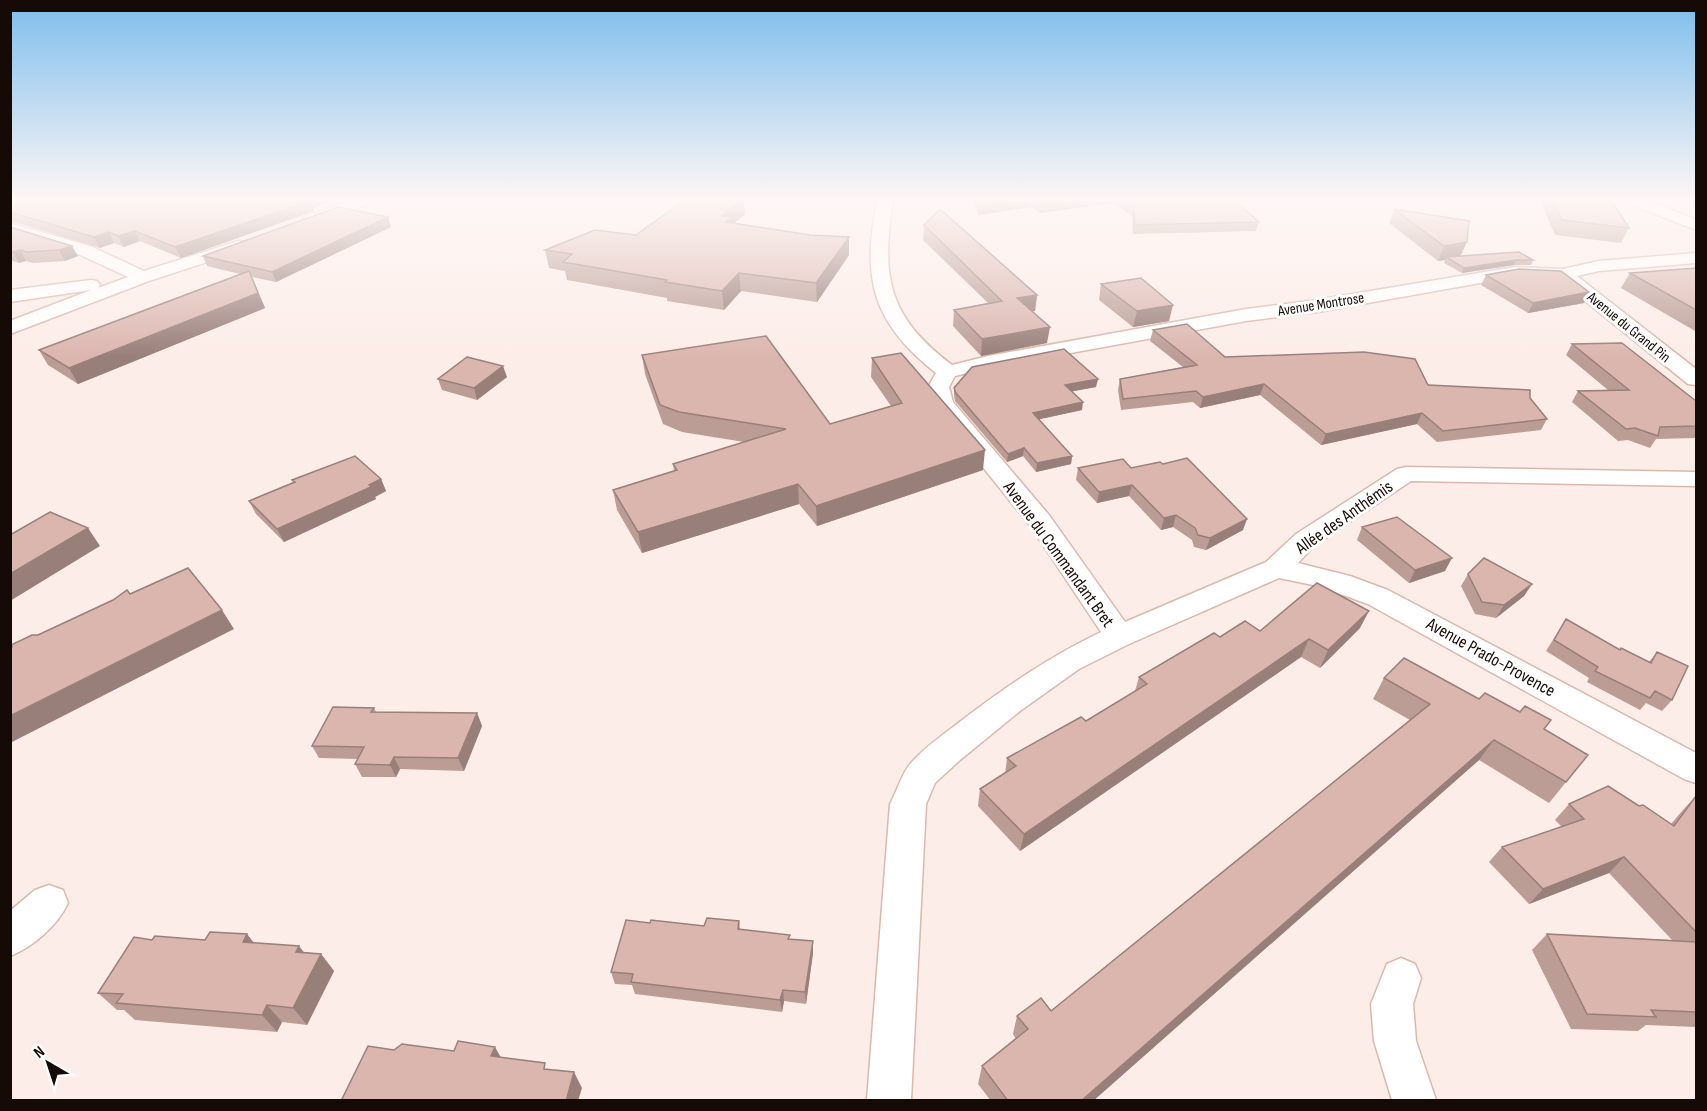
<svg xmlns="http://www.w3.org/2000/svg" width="1707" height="1111" viewBox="0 0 1707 1111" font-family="'Sofia Sans Condensed',sans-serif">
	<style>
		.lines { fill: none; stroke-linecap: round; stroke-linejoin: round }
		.street-casing { stroke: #dbb8ac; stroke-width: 3 }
		.street { fill: #fff; fill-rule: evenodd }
		.wall { fill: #bc9d96 }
		.shaded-wall { fill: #997f7a }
		.building { fill: #dbb6af; stroke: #997f7a; stroke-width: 1.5 }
		.labels { text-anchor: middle; stroke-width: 6; stroke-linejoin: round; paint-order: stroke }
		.far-street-label { font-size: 15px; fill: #160a06; stroke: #fefefe }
		.street-label { font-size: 18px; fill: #160a06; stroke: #fefefe }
	</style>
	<rect width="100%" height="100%" fill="#fcede8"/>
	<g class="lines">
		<g class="street-casing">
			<path id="street" d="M 348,201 L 371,201 L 368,204 L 317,223 L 311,225 L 303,220 L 305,217 Z
				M 877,201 L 893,201 C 881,277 888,317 952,365 L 988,356 L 1246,309 L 1317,300 L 1514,267 L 1563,269 L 1599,261 L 1696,253 L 1696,263 L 1599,271 L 1577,276 L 1696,369 L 1696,385 L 1688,384 L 1558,279 L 1514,277 L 1317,312 L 1246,321 L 988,368 L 955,376 L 949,387 L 953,402 L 1049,515 L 1125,622 L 1266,562 L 1296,534 L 1397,469 L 1406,467 L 1696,472 L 1696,486 L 1411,481 L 1314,546 L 1298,563 L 1350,576 L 1388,590 L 1696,753 L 1696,783 L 1684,779 L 1368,604 L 1318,586 L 1279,578 L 1129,644 L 1079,669 L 1020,711 L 960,760 L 935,783 L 926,804 L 911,1100 L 867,1100 L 890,804 C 897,791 902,773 911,763 C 925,747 944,734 961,721 C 1007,686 1049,657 1101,632 L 1031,527 L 932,404 L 928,387 L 936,373 C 871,322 862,278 877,201 Z
				M 1627,201 L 1649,201 L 1696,220 L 1696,230 L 1630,204 Z
				M 10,223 L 90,246 L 144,271 L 238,241 L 244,242 L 246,246 L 244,250 L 149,281 L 10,334 L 10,321 L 91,290 L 10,302 L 10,290 L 91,280 L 97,281 L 100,285 L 98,288 L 128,277 L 78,254 L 10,233 Z
				M 49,885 L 63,890 L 68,903 C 58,925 33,947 10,956 L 10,911 L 35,890 Z
				M 1401,958 L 1415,964 L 1421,978 L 1413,1004 L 1416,1041 L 1436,1100 L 1392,1100 L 1374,1041 L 1371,1004 L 1387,964 Z"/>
		</g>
		<use href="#street" class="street"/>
	</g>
	<path class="wall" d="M 10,201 L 313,208 L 314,211 L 181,258 L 140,241 L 124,247 L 114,243 L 100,248 L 11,221 Z
		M 972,201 L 1236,201 L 1259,222 L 1256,231 L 1133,234 L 1132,216 L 1113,203 L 1040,213 L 1032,207 L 978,215 Z
		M 1540,201 L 1612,201 L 1629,228 L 1621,243 L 1555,235 Z
		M 1394,209 L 1460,256 L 1533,260 L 1531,265 L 1514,265 L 1462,273 L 1444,263 L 1445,260 L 1438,261 L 1389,223 Z
		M 745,214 L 734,223 L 849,255 L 817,302 L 741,291 L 724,310 L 667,301 L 667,298 L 567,280 L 565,271 L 549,268 L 545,250 L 636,235 Z
		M 388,217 L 391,227 L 276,282 L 252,277 L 265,308 L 78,384 L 48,365 L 39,350 L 240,274 L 207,266 L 203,256 Z
		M 924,225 L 1037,295 L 1035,311 L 1032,311 L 1047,343 L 981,356 L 953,326 L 954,310 L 988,303 L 923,240 Z
		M 10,227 L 78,256 L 65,261 L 33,263 L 26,261 L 19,263 L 10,260 Z
		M 1696,268 L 1696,331 L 1695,331 L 1621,288 L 1630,273 Z
		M 1486,275 L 1584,303 L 1528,313 L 1481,285 Z
		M 1101,284 L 1169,321 L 1133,327 L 1099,300 Z
		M 1153,330 L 1225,357 L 1530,398 L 1547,419 L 1541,430 L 1437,442 L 1417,424 L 1321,445 L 1260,395 L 1200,408 L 1193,402 L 1121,410 L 1118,390 L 1120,379 L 1183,367 L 1150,341 Z
		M 1572,344 L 1696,401 L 1696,438 L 1656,439 L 1650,448 L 1628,440 L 1618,441 L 1572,402 L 1578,391 L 1608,390 L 1566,355 Z
		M 642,355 L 830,424 L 891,406 L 871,377 L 872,358 L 983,470 L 817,526 L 799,504 L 642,553 L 617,510 L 613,490 L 674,471 L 673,464 L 744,442 L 682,432 L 663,424 L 645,374 Z
		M 507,377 L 477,400 L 442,390 L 438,379 Z
		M 1096,387 L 1072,391 L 1082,410 L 1039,419 L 1072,456 L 1071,464 L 1036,472 L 1023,456 L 1007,462 L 955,401 L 954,395 L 954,388 Z
		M 1078,468 L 1131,468 L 1243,530 L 1206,550 L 1194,547 L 1192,540 L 1173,527 L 1161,530 L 1129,496 L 1097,503 L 1076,480 Z
		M 381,479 L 386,491 L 375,497 L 376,499 L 284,542 L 256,514 L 249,501 L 293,483 L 292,480 Z
		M 1362,527 L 1445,571 L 1409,583 L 1357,540 Z
		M 1468,574 L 1532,584 L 1524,596 L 1496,618 L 1475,614 L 1461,586 Z
		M 1566,619 L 1620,650 L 1649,662 L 1657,652 L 1672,700 L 1662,711 L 1646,703 L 1640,710 L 1587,682 L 1589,678 L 1546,651 Z
		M 1360,628 L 1320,668 L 1301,657 L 1020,851 L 978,806 L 980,789 L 1005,774 L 1007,758 L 1086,721 L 1135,691 L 1139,677 L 1220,637 L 1260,631 Z
		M 1384,678 L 1479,699 L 1544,729 L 1588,755 L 1549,803 L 1479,760 L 1093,1101 L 991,1101 L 978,1084 L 982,1066 L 1016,1039 L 1013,1034 L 1017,1016 L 1051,1011 L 1410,720 L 1373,699 Z
		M 374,708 L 376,712 L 477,713 L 482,726 L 464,771 L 400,769 L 396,777 L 362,777 L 355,764 L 358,759 L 319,758 L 312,746 Z
		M 1696,796 L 1696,1027 L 1646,1025 L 1638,1031 L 1571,1029 L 1532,950 L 1547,934 L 1672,940 L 1609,873 L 1529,904 L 1489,862 L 1502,847 L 1562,827 L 1555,820 L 1569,804 L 1639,806 L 1671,824 L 1682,811 Z
		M 739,921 L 740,929 L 790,939 L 813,953 L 806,1004 L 784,1001 L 782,1012 L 635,994 L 632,985 L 615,984 L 611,972 L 650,923 L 704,926 Z
		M 152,940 L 205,940 L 254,943 L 304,952 L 321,954 L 334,971 L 307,1025 L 282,1022 L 277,1032 L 135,1020 L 124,1010 L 117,1010 L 98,993 Z"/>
	<path class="shaded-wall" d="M 306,201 L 328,201 L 313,208 L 314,211 L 181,258 L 175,247 Z
		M 739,201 L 744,201 L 745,214 L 732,225 L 733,234 L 721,216 Z
		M 1010,201 L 1032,201 L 1032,207 L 978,215 L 979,206 Z
		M 1063,201 L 1113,201 L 1113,203 L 1040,213 L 1041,204 Z
		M 388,217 L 391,227 L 276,282 L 272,272 Z
		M 135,231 L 140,241 L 124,247 L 118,236 Z
		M 109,232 L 114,243 L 100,248 L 94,237 Z
		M 849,237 L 849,255 L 817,302 L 816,283 Z
		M 1467,242 L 1460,257 L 1446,257 L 1445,260 L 1438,261 L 1444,246 Z
		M 72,246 L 78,256 L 65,261 L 59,250 Z
		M 20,250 L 26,261 L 19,263 L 13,252 Z
		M 1516,260 L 1514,265 L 1462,273 L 1464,268 Z
		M 249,271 L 265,308 L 78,384 L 69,368 Z
		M 739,273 L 741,291 L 724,310 L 722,291 Z
		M 1589,292 L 1584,303 L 1528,313 L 1533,303 Z
		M 1037,295 L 1035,311 L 1015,314 L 1017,298 Z
		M 1173,305 L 1169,321 L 1133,327 L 1137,311 Z
		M 1050,327 L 1047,343 L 981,356 L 982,339 Z
		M 503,366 L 507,377 L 477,400 L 474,388 Z
		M 1098,379 L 1096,387 L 1064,393 L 1065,385 Z
		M 1264,384 L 1260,395 L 1200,408 L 1203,397 Z
		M 1083,402 L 1082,410 L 1032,421 L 1033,413 Z
		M 1422,413 L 1417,424 L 1321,445 L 1326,434 Z
		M 1024,448 L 1023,456 L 1007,462 L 1008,454 Z
		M 985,450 L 983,470 L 817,526 L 816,506 Z
		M 1072,456 L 1071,464 L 1036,472 L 1037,463 Z
		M 381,479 L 386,491 L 375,497 L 376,499 L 284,542 L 277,529 Z
		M 798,484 L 799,504 L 642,553 L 638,532 Z
		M 1132,485 L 1129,496 L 1097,503 L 1099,492 Z
		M 1176,515 L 1173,527 L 1161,530 L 1164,518 Z
		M 1247,519 L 1243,530 L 1206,550 L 1210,538 Z
		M 88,528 L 100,546 L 10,601 L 10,574 Z
		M 1452,558 L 1445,571 L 1409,583 L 1415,570 Z
		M 1532,584 L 1524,596 L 1496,618 L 1504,605 Z
		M 222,610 L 234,629 L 10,743 L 10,716 Z
		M 1369,611 L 1360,628 L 1320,668 L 1328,650 Z
		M 1309,639 L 1301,657 L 1020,851 L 1024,834 Z
		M 477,713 L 482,726 L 464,771 L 458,758 Z
		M 1494,740 L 1479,760 L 1093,1101 L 1081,1101 Z
		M 394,757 L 400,769 L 396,777 L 390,765 Z
		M 1624,857 L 1609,873 L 1529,904 L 1543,889 Z
		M 247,934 L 261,952 L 243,942 Z
		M 813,941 L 813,953 L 806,1004 L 805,992 Z
		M 299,946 L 313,964 L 296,952 Z
		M 321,954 L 334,971 L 307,1025 L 293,1008 Z
		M 783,990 L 784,1001 L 782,1012 L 780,1000 Z
		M 267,1005 L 282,1022 L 277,1032 L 262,1015 Z
		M 495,1047 L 504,1063 L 491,1056 Z
		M 574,1072 L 582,1088 L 578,1101 L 566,1101 Z"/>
	<path class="building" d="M 10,201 L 309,201 L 175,247 L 135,231 L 118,236 L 109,232 L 94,237 L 10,212 Z
		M 683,201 L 739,201 L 721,216 L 731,217 L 726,222 L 810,235 L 849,237 L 816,283 L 739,273 L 722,291 L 665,282 L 667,280 L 563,262 L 572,254 L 545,250 L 595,230 L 636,235 Z
		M 977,201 L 1010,201 L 979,206 Z
		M 1037,201 L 1063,201 L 1041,204 Z
		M 1125,201 L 1236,201 L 1259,222 L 1135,225 L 1134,207 Z
		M 1553,201 L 1612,201 L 1629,228 L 1562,220 Z
		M 338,207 L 388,217 L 272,272 L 203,256 Z
		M 940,209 L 1037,295 L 1017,298 L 1050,327 L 982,339 L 954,310 L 1002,301 L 924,225 Z
		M 1394,209 L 1469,221 L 1467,242 L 1444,246 Z
		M 10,227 L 72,246 L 59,250 L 27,252 L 20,250 L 13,252 L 10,252 Z
		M 1519,252 L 1533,260 L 1516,260 L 1464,268 L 1446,257 Z
		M 1696,268 L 1696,310 L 1630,273 Z
		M 1519,269 L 1561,271 L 1589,292 L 1533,303 L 1486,275 Z
		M 249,271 L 258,293 L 69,368 L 39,350 Z
		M 1141,278 L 1173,305 L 1137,311 L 1101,284 Z
		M 1187,324 L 1225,357 L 1364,352 L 1415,359 L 1428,385 L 1530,390 L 1530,398 L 1547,419 L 1443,431 L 1422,413 L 1326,434 L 1264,384 L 1203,397 L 1196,391 L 1123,399 L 1120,379 L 1197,365 L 1153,330 Z
		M 766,336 L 830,424 L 902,403 L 872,358 L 901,353 L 985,450 L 816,506 L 798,484 L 638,532 L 613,490 L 677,470 L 673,464 L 786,429 L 679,412 L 660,405 L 642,355 Z
		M 1622,343 L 1696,401 L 1696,426 L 1660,427 L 1658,436 L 1635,428 L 1626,429 L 1578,391 L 1629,390 L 1572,344 Z
		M 1064,349 L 1098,379 L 1065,385 L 1083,402 L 1033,413 L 1072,456 L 1037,463 L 1024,448 L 1008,454 L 956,393 L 954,388 L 972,367 Z
		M 467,357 L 503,366 L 474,388 L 438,379 Z
		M 355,456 L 381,479 L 369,485 L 371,487 L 277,529 L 249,501 L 295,482 L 292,480 Z
		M 1187,458 L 1247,519 L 1210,538 L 1198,535 L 1195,528 L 1176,515 L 1164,518 L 1132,485 L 1099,492 L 1078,468 L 1123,459 L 1131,468 L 1160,462 L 1163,464 Z
		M 50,512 L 88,528 L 10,574 L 10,535 Z
		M 1397,517 L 1452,558 L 1415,570 L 1362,527 Z
		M 1484,558 L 1532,584 L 1504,605 L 1482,602 L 1468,574 Z
		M 188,568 L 222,610 L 10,716 L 10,648 L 12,647 L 11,645 L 32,635 L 38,635 L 113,600 L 127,590 L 130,594 Z
		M 1317,583 L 1369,611 L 1328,650 L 1309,639 L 1024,834 L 980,789 L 1016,766 L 1007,758 L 1081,717 L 1086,721 L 1147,684 L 1139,677 L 1214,633 L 1220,637 L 1245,621 L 1260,631 Z
		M 1566,619 L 1620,650 L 1621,648 L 1651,663 L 1657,652 L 1688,666 L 1672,700 L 1655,691 L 1650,698 L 1595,671 L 1598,667 L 1554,640 Z
		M 1404,658 L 1479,699 L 1485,693 L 1520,712 L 1525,706 L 1551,720 L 1544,729 L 1588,755 L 1566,782 L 1494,740 L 1081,1101 L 1008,1101 L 982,1066 L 1028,1029 L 1017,1016 L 1041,998 L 1051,1011 L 1430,704 L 1384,678 Z
		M 333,707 L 374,708 L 371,712 L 477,713 L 458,758 L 394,757 L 390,765 L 355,764 L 364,747 L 312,746 Z
		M 1608,786 L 1639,806 L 1643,805 L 1674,826 L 1696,796 L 1696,932 L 1624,857 L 1543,889 L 1502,847 L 1584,819 L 1569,804 Z
		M 707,918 L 739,921 L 738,929 L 790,935 L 788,939 L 813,941 L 805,992 L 783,990 L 780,1000 L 631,982 L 633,974 L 611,972 L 626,920 L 650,923 L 651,920 L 704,926 Z
		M 210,932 L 247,934 L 243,942 L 299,946 L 296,952 L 321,954 L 293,1008 L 267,1005 L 262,1015 L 116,1003 L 123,994 L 98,993 L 134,937 L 152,940 L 155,936 L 205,940 Z
		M 1547,934 L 1696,942 L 1696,1012 L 1651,1010 L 1656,1017 L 1587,1014 Z
		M 458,1041 L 495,1047 L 491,1056 L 545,1063 L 544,1069 L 574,1072 L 566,1101 L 341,1101 L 368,1046 L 394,1050 L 402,1044 L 454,1051 Z"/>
	<linearGradient id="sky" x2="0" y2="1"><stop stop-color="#7ebded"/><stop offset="0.56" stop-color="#fef7f5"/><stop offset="1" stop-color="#fef7f5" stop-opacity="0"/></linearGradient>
	<rect width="1707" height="357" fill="url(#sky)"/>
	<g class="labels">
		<g class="far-street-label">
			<text transform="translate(1321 304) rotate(-9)" y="5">Avenue Montrose</text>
			<text transform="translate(1629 327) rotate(39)" y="5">Avenue du Grand Pin</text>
		</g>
		<g class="street-label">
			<text transform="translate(1344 517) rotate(-35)" y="6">Allée des Anthémis</text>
			<text transform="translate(1059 554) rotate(54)" y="6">Avenue du Commandant Bret</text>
			<text transform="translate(1491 657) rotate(29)" y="6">Avenue Prado-Provence</text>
		</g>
	</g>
	<rect width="1707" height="1111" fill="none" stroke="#160a06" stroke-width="24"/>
	<g transform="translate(48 1063) rotate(321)" stroke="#fefefe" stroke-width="4.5" paint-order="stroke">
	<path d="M0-4.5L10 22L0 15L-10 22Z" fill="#160a06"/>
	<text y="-9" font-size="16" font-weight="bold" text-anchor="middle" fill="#160a06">N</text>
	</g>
</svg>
